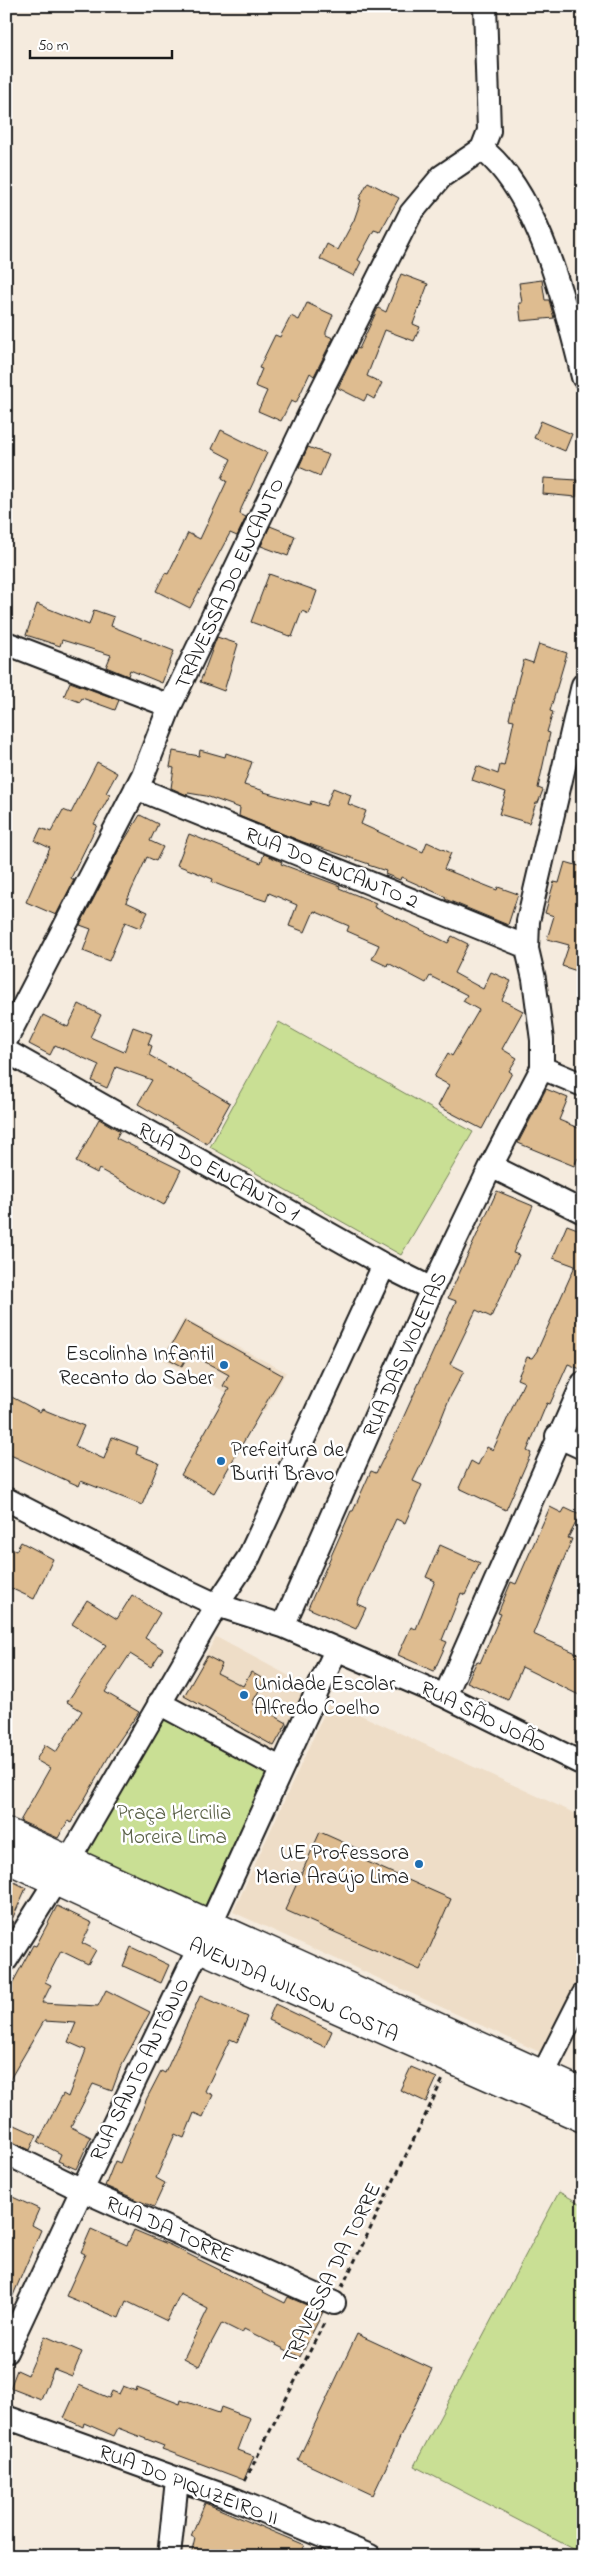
<svg xmlns="http://www.w3.org/2000/svg" width="589" height="2562" viewBox="0 0 589 2562" font-family="'Indie Flower',sans-serif">
	<style>
		.built { fill: #eeddc7 }
		.green { fill: #c9df94; stroke: #727e58 }
		.building { fill: #debc90; stroke: #1c1c1c }
		.lines { fill: none; stroke-linecap: round; stroke-linejoin: round }
		.minor-casing { stroke: #1c1c1c; stroke-width: 26 }
		.tertiary-casing { stroke: #1c1c1c; stroke-width: 31 }
		.path { stroke: #1c1c1c; stroke-width: 3; stroke-dasharray: 5 4; stroke-linecap: butt }
		.minor { stroke: #fff; stroke-width: 22 }
		.tertiary { stroke: #fff; stroke-width: 28 }
		.poi-dot { fill: #1f6fb2; stroke: #fff; stroke-width: 2 }
		.labels { text-anchor: middle; stroke-width: 5; stroke-linejoin: round; paint-order: stroke }
		.street-label { font-size: 21px; fill: #1c1c1c; stroke: #fff }
		.poi-label { font-size: 21px; fill: #1c1c1c; stroke: #fff; text-anchor: end }
		.park-label { font-size: 21px; fill: #596046; stroke: #fff }
	</style>
	<rect width="100%" height="100%" fill="#f5ebde"/>
	<filter id="ink" filterUnits="userSpaceOnUse"><feTurbulence type="fractalNoise" baseFrequency=".02" numOctaves="2"/><feDisplacementMap in="SourceGraphic" scale="10" xChannelSelector="R" yChannelSelector="G"/><feConvolveMatrix kernelMatrix="1 2 1 2 8 2 1 2 1" color-interpolation-filters="sRGB"/></filter>
	<g filter="url(#ink)">
		<path class="built" d="M 184,1319 L 286,1372 L 264,1412 L 162,1359 Z
			M 216,1637 L 308,1686 L 272,1753 L 179,1703 Z
			M 330,1701 L 583,1817 L 583,1971 L 544,2054 L 233,1912 Z"/>
		<path class="green" d="M 279,1022 L 473,1132 L 401,1255 L 210,1147 Z
			M 163,1718 L 266,1774 L 203,1910 L 85,1857 Z
			M 559,2192 L 583,2205 L 583,2554 L 414,2466 Z"/>
		<path class="building" d="M 368,182 L 399,198 L 380,232 L 374,230 L 358,260 L 361,262 L 354,276 L 320,259 L 327,244 L 338,250 L 354,220 L 361,200 L 359,199 Z
			M 401,274 L 428,284 L 413,324 L 420,327 L 414,341 L 385,330 L 367,376 L 382,383 L 374,399 L 367,395 L 364,401 L 338,388 L 357,348 L 359,349 L 378,308 L 386,312 Z
			M 542,280 L 545,300 L 549,300 L 554,318 L 521,321 L 519,303 L 522,303 L 519,283 Z
			M 307,303 L 333,315 L 326,332 L 326,335 L 333,338 L 314,376 L 310,373 L 296,403 L 291,401 L 281,421 L 258,411 L 267,391 L 255,386 L 262,369 L 259,368 L 275,335 L 280,337 L 291,316 L 299,320 Z
			M 541,421 L 572,434 L 565,451 L 534,438 Z
			M 221,430 L 267,453 L 241,509 L 240,514 L 246,517 L 237,536 L 230,533 L 190,608 L 156,591 L 165,573 L 168,574 L 188,533 L 200,539 L 227,481 L 222,478 L 231,459 L 212,449 Z
			M 308,447 L 329,455 L 320,476 L 299,467 Z
			M 544,478 L 577,480 L 576,497 L 543,494 Z
			M 270,526 L 295,536 L 288,556 L 261,546 Z
			M 269,574 L 317,591 L 309,614 L 302,611 L 292,637 L 251,622 Z
			M 37,604 L 89,625 L 94,610 L 114,617 L 111,626 L 174,651 L 162,683 L 130,670 L 128,676 L 106,667 L 111,655 L 62,640 L 60,646 L 26,635 Z
			M 217,637 L 238,644 L 224,691 L 200,682 Z
			M 539,644 L 567,653 L 550,711 L 553,712 L 547,732 L 550,733 L 538,788 L 543,790 L 538,803 L 536,803 L 529,823 L 499,814 L 506,792 L 472,780 L 477,766 L 498,774 L 500,765 L 504,766 L 514,720 L 509,719 L 519,677 L 524,660 L 533,663 Z
			M 70,682 L 119,700 L 115,710 L 82,698 L 80,702 L 64,696 Z
			M 200,750 L 225,757 L 226,753 L 252,762 L 244,785 L 265,791 L 264,792 L 310,805 L 311,801 L 326,806 L 333,788 L 351,795 L 348,804 L 366,811 L 361,824 L 423,852 L 427,842 L 451,853 L 444,869 L 497,890 L 498,887 L 518,894 L 508,925 L 445,899 L 446,897 L 401,877 L 400,880 L 385,874 L 386,871 L 368,865 L 369,864 L 303,842 L 239,816 L 240,808 L 206,796 L 188,793 L 187,795 L 171,788 L 174,768 L 170,767 L 173,751 L 199,756 Z
			M 97,762 L 117,773 L 106,793 L 110,795 L 94,824 L 97,825 L 71,878 L 74,880 L 56,915 L 26,902 L 50,848 L 35,841 L 41,828 L 51,832 L 63,810 L 71,813 Z
			M 140,815 L 158,824 L 150,841 L 163,847 L 156,861 L 147,857 L 126,902 L 148,912 L 140,928 L 125,922 L 109,961 L 83,951 L 91,929 L 80,925 L 122,844 Z
			M 189,834 L 261,863 L 264,854 L 282,862 L 281,864 L 340,886 L 339,888 L 376,903 L 374,907 L 448,943 L 452,936 L 468,944 L 454,973 L 483,989 L 491,972 L 511,981 L 502,1000 L 523,1011 L 502,1049 L 517,1058 L 509,1071 L 512,1073 L 482,1129 L 438,1106 L 449,1085 L 434,1077 L 448,1053 L 452,1056 L 479,1010 L 463,1001 L 467,995 L 430,976 L 426,983 L 388,963 L 387,966 L 372,959 L 379,945 L 347,931 L 349,926 L 314,911 L 305,932 L 289,926 L 297,905 L 269,893 L 266,901 L 227,888 L 212,882 L 213,879 L 177,865 Z
			M 565,862 L 583,867 L 583,973 L 562,966 L 569,945 L 547,939 L 554,916 L 545,913 L 554,882 L 559,883 Z
			M 79,1004 L 101,1015 L 90,1037 L 124,1052 L 133,1027 L 152,1034 L 148,1044 L 152,1046 L 149,1055 L 230,1103 L 207,1144 L 138,1104 L 152,1080 L 116,1067 L 107,1088 L 92,1081 L 99,1065 L 55,1045 L 50,1055 L 29,1044 L 43,1015 L 68,1027 Z
			M 546,1089 L 568,1098 L 559,1120 L 583,1130 L 583,1160 L 578,1158 L 574,1166 L 518,1143 Z
			M 99,1119 L 120,1131 L 116,1138 L 181,1170 L 164,1205 L 99,1169 L 97,1173 L 76,1162 Z
			M 497,1191 L 533,1206 L 513,1253 L 519,1255 L 491,1317 L 476,1310 L 450,1364 L 464,1371 L 449,1399 L 432,1442 L 413,1481 L 422,1485 L 405,1523 L 396,1519 L 357,1604 L 366,1608 L 356,1629 L 308,1608 L 351,1511 L 353,1511 L 371,1471 L 376,1473 L 399,1427 L 456,1301 L 448,1298 Z
			M 567,1225 L 583,1231 L 583,1370 L 568,1364 L 550,1404 L 547,1403 L 527,1451 L 531,1453 L 506,1510 L 459,1488 L 471,1461 L 478,1465 L 487,1447 L 493,1450 L 524,1382 L 517,1379 L 527,1357 L 532,1358 L 537,1351 L 575,1266 L 553,1258 Z
			M 185,1321 L 282,1375 L 214,1493 L 181,1475 L 229,1389 L 223,1386 L 229,1375 L 189,1353 L 182,1366 L 165,1357 Z
			M 6,1394 L 40,1412 L 42,1409 L 84,1426 L 75,1446 L 104,1459 L 112,1437 L 138,1447 L 136,1454 L 159,1463 L 142,1505 L 81,1481 L 79,1486 L 6,1453 Z
			M 550,1507 L 562,1513 L 565,1508 L 580,1515 L 568,1538 L 572,1539 L 533,1634 L 583,1656 L 583,1697 L 522,1667 L 508,1700 L 467,1682 L 477,1661 L 480,1663 L 501,1614 L 498,1613 L 511,1582 L 516,1584 Z
			M 21,1542 L 53,1559 L 34,1599 L 6,1586 L 6,1546 L 16,1551 Z
			M 440,1545 L 480,1563 L 465,1595 L 461,1593 L 442,1640 L 447,1642 L 434,1671 L 398,1655 L 411,1627 L 416,1629 L 435,1581 L 426,1577 Z
			M 132,1595 L 160,1613 L 145,1638 L 163,1649 L 151,1667 L 130,1654 L 105,1692 L 139,1712 L 112,1751 L 71,1823 L 68,1821 L 58,1838 L 20,1821 L 50,1768 L 36,1760 L 45,1745 L 56,1752 L 82,1711 L 67,1702 L 106,1645 L 72,1624 L 87,1600 L 117,1619 Z
			M 207,1656 L 222,1664 L 217,1673 L 243,1686 L 251,1672 L 265,1680 L 252,1703 L 287,1723 L 274,1746 L 184,1696 Z
			M 320,1832 L 367,1853 L 363,1860 L 451,1899 L 420,1970 L 285,1910 Z
			M 6,1878 L 26,1888 L 6,1933 Z
			M 57,1906 L 92,1923 L 82,1943 L 96,1950 L 88,1964 L 61,1951 L 45,1982 L 51,1985 L 42,2003 L 98,2006 L 106,1990 L 150,2012 L 121,2066 L 112,2091 L 93,2084 L 71,2127 L 91,2137 L 76,2169 L 58,2161 L 61,2154 L 38,2142 L 63,2094 L 68,2097 L 86,2050 L 68,2042 L 76,2023 L 44,2021 L 6,2086 L 6,1995 L 33,1945 L 36,1946 Z
			M 131,1947 L 169,1965 L 161,1983 L 123,1966 Z
			M 200,1996 L 248,2017 L 237,2042 L 230,2039 L 205,2091 L 213,2095 L 203,2117 L 194,2113 L 184,2138 L 175,2134 L 156,2178 L 165,2183 L 154,2207 L 105,2186 L 115,2161 L 120,2163 L 147,2098 L 161,2071 L 165,2073 Z
			M 275,2004 L 332,2031 L 325,2047 L 268,2020 Z
			M 411,2067 L 437,2078 L 426,2102 L 400,2090 Z
			M 6,2121 L 37,2135 L 30,2150 L 6,2139 Z
			M 6,2194 L 39,2209 L 32,2225 L 41,2230 L 6,2312 Z
			M 91,2229 L 127,2245 L 134,2230 L 170,2245 L 285,2303 L 288,2297 L 323,2312 L 300,2357 L 244,2329 L 242,2333 L 222,2323 L 199,2366 L 184,2358 L 208,2309 L 180,2294 L 167,2321 L 126,2301 L 119,2318 L 66,2296 L 85,2254 L 81,2252 Z
			M 357,2334 L 432,2369 L 373,2495 L 298,2460 Z
			M 45,2336 L 82,2352 L 72,2376 L 54,2369 L 41,2400 L 10,2388 L 17,2370 L 28,2375 Z
			M 79,2385 L 109,2398 L 112,2391 L 119,2394 L 123,2386 L 136,2391 L 137,2387 L 180,2404 L 181,2400 L 219,2413 L 221,2407 L 250,2418 L 238,2450 L 254,2456 L 244,2480 L 162,2449 L 164,2446 L 118,2428 L 114,2436 L 84,2423 L 83,2427 L 64,2418 Z
			M 205,2503 L 304,2545 L 299,2556 L 191,2556 L 195,2538 L 191,2536 Z"/>
		<g class="lines">
			<g class="minor-casing">
				<path id="minor" d="M 482,149 C 538,192 567,309 583,377
					M 482,149 L 489,131 L 485,6
					M 6,643 L 170,706
					M 136,788 L 527,947
					M 6,1040 L 143,775 L 170,706 L 311,411 L 411,213 L 442,176 L 482,149
					M 6,1051 L 384,1265 L 432,1289
					M 542,1068 L 583,1085
					M 491,1166 L 583,1212
					M 557,1436 L 583,1448
					M 6,1499 L 170,1583 L 217,1605 L 283,1626 L 445,1696 L 583,1764
					M 283,1626 L 432,1289 L 491,1166 L 542,1068 L 542,1040 L 534,979 L 527,949 L 528,921 L 583,685
					M 445,1696 L 583,1383
					M 159,1703 L 280,1768
					M 6,1960 L 69,1860 L 217,1605 L 249,1557 L 384,1265
					M 543,2074 L 583,1995
					M 6,2153 L 82,2190 L 334,2303
					M 6,2352 L 82,2190 L 211,1923 L 336,1650
					M 6,2417 L 236,2500 L 370,2556
					M 169,2556 L 177,2480"/>
			</g>
			<g class="tertiary-casing">
				<path id="tertiary" d="M 6,1832 L 583,2093
					M 6,1858 L 198,1947 L 583,2118"/>
			</g>
			<path class="path" d="M 342,2287 L 443,2079
				M 245,2481 L 325,2321"/>
			<use href="#minor" class="minor"/>
			<use href="#tertiary" class="tertiary"/>
		</g>
	</g>
	<g class="poi-dot">
		<circle cx="224" cy="1365" r="5"/>
		<circle cx="221" cy="1461" r="5"/>
		<circle cx="244" cy="1695" r="5"/>
		<circle cx="419" cy="1864" r="5"/>
	</g>
	<g class="labels">
		<g class="street-label">
			<text transform="translate(229 583) rotate(-65)" y="7">TRAVESSA DO ENCANTO</text>
			<text transform="translate(332 867) rotate(22)" y="7">RUA DO ENCANTO 2</text>
			<text transform="translate(219 1171) rotate(29)" y="7">RUA DO ENCANTO 1</text>
			<text transform="translate(404 1354) rotate(-66)" y="7">RUA DAS VIOLETAS</text>
			<text transform="translate(484 1716) rotate(26)" y="7">RUA SÃO JOÃO</text>
			<text transform="translate(294 1989) rotate(24)" y="7">AVENIDA WILSON COSTA</text>
			<text transform="translate(139 2069) rotate(-64)" y="7">RUA SANTO ANTÔNIO</text>
			<text transform="translate(170 2229) rotate(24)" y="7">RUA DA TORRE</text>
			<text transform="translate(331 2273) rotate(-64)" y="7">TRAVESSA DA TORRE</text>
			<text transform="translate(189 2484) rotate(21)" y="7">RUA DO PIQUZEIRO II</text>
		</g>
		<g class="poi-label">
			<text x="214" y="1360">Escolinha Infantil<tspan x="214" dy="24">Recanto do Saber</tspan></text>
			<text x="231" y="1456" text-anchor="start">Prefeitura de<tspan x="231" dy="24">Buriti Bravo</tspan></text>
			<text x="254" y="1690" text-anchor="start">Unidade Escolar<tspan x="254" dy="24">Alfredo Coelho</tspan></text>
			<text x="409" y="1859">UE Professora<tspan x="409" dy="24">Maria Araújo Lima</tspan></text>
		</g>
		<g class="park-label">
			<text x="174" y="1819">Praça Hercilia<tspan x="174" dy="24">Moreira Lima</tspan></text>
		</g>
	</g>
	<rect width="589" height="2562" fill="none" stroke="#fff" stroke-width="25"/>
	<rect x="12" y="12" width="564" height="2537" fill="none" stroke="#1c1c1c" stroke-width="2" filter="url(#ink)"/>
	<path d="M30 50v8h142v-8" fill="none" stroke="#1c1c1c" stroke-width="2.5"/>
	<text x="38" y="50" font-size="15" fill="#1c1c1c" stroke="#ffffff" stroke-width="4" paint-order="stroke">50 m</text>
</svg>
